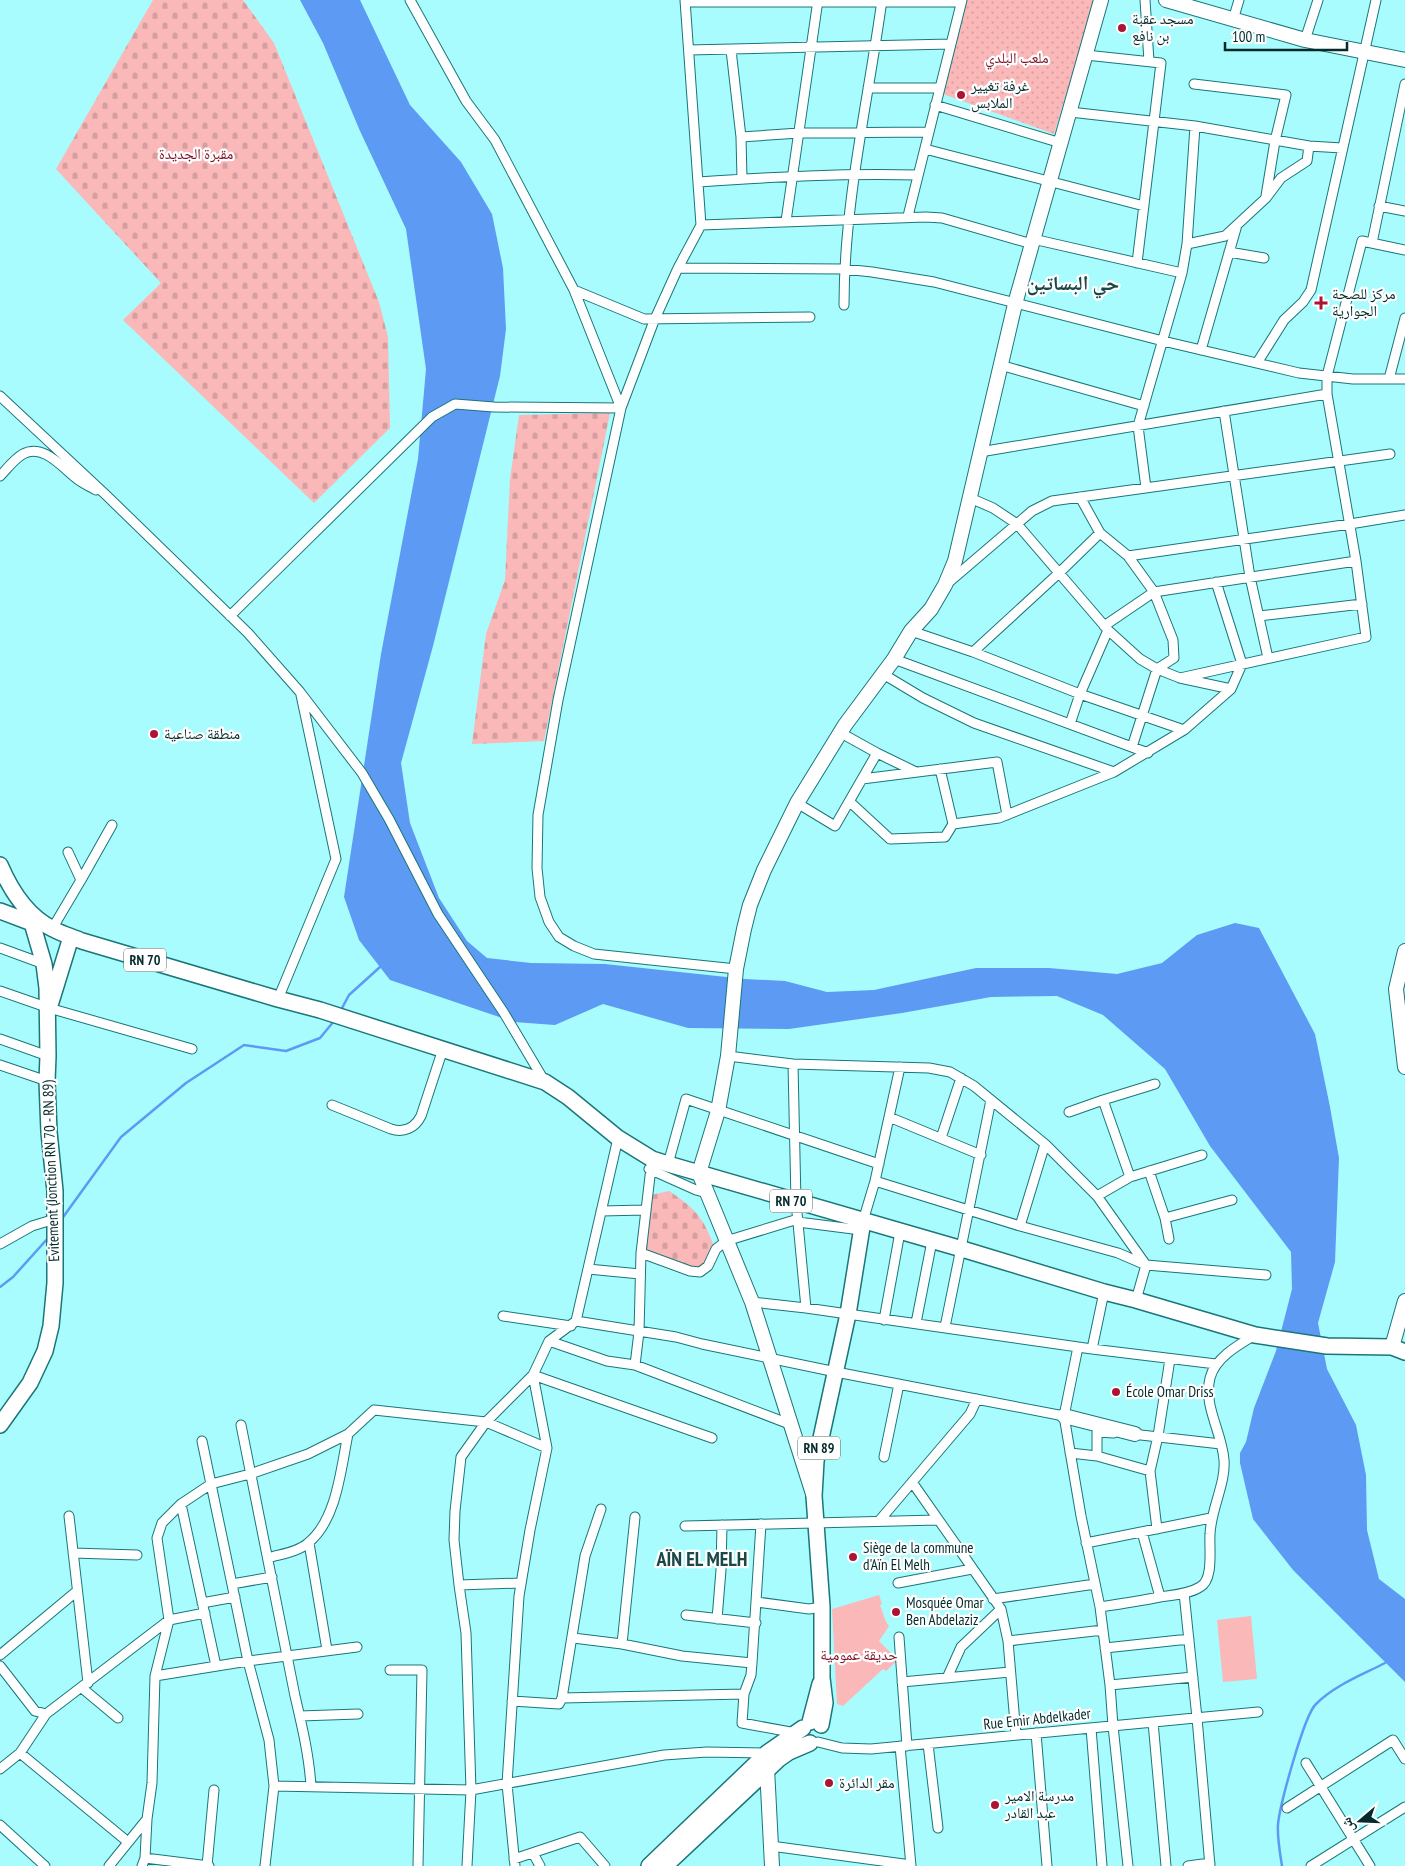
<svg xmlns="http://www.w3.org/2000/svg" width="1405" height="1866" viewBox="0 0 1405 1866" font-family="'PT Sans Narrow','Noto Naskh Arabic',sans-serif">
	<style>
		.green { fill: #fab8b9 }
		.cemetery { fill: url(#cemetery-stones) }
		.park { fill: url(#park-dots) }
		.water { fill: #5d9af4 }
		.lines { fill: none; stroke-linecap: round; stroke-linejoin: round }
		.stream { stroke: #5d9af4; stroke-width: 2.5 }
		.street-casing { stroke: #1a7679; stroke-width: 11 }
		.secondary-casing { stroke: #1a7679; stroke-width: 16 }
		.primary-casing { stroke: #1a7679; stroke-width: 18 }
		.street { stroke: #fff; stroke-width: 9 }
		.secondary { stroke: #fff; stroke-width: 14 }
		.primary { stroke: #fff; stroke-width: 15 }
		.poi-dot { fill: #ab1433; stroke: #fff; stroke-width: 2 }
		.labels { text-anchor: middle; stroke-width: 4.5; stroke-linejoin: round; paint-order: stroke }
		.shield { fill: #fff; stroke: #4f6a6b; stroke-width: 1 }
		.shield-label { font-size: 14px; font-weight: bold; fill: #042a2b }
		.poi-label { font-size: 15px; fill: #042a2b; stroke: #fff; text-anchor: start }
		.park-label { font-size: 15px; fill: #7f1126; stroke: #fff }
		.street-label { font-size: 15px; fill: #042a2b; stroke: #fff }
		.district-label { font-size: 20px; font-weight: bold; fill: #1a4748; stroke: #fff }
	</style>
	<defs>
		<pattern id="cemetery-stones" width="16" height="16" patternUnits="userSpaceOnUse" patternTransform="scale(1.25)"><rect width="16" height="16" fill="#fab8b9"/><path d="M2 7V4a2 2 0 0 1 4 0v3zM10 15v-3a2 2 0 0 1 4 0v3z" fill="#d59e9f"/></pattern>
		<pattern id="park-dots" width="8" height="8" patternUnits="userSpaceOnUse" patternTransform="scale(1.25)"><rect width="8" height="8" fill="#fab8b9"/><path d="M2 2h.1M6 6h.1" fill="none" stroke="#d59e9f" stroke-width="1.8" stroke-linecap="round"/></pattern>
	</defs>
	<rect width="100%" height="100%" fill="#a8fcfe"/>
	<path class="green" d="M 879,1595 L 882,1604 L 880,1605 L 886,1622 L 889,1626 L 879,1641 L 898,1660 L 886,1671 L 883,1669 L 843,1706 L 837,1704 L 832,1609 Z
		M 1251,1616 L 1257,1679 L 1223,1682 L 1217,1620 Z"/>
	<path class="cemetery" d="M 153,0 L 243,0 L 274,43 L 379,302 L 388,337 L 390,428 L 314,503 L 123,320 L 161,283 L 56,169 Z
		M 610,413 L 544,741 L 472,744 L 486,634 L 505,580 L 510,479 L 519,415 Z
		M 669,1191 C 695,1208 703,1217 714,1246 L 704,1266 L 698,1270 L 646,1251 L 645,1244 L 651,1195 Z"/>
	<path class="park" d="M 967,0 L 1095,0 L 1054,134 L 940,93 Z"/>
	<path class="water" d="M 300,0 L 360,0 L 410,105 L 461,162 L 492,214 L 503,268 L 506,329 L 500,376 L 433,646 L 401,763 L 410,823 L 439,898 L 467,941 L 487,958 L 531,963 L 605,964 L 745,979 L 785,981 L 827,992 L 874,990 L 976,968 L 1049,968 L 1117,974 L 1162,963 L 1197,935 L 1235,923 L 1259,928 L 1315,1034 L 1330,1107 L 1339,1158 L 1335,1262 L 1318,1323 L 1327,1369 L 1356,1425 L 1366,1475 L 1367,1530 L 1379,1579 L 1405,1599 L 1405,1682 L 1293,1570 L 1253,1519 L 1240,1463 L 1240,1453 L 1246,1442 L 1254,1408 L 1276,1351 L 1292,1289 L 1291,1252 L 1210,1146 L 1165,1069 L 1103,1015 L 1057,996 L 991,997 L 902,1013 L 789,1029 L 688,1028 L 603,1004 L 555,1025 L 514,1022 L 390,980 L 359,940 L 344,897 L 381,654 L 418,459 L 426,369 L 406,229 L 360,131 L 323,43 Z"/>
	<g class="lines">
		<path class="stream" d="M 341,1010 L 349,995 L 380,967
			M 61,1220 L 121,1137 L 186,1083 L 244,1045 L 286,1051 L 320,1038 L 334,1021
			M 0,1287 L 13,1277 L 49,1237
			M 1282,1866 C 1280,1853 1277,1837 1278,1824 C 1280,1805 1304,1715 1316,1704 C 1335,1685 1362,1675 1385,1663"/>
		<g class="street-casing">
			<path id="street" d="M 685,0 L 701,225 L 678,268 L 654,321 L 621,408 L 558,700 L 538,815 L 537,868 L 540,897 L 549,922 L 559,937 L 574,946 L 594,954 L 736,969
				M 1145,0 L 1149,61
				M 686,2 L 961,2
				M 1233,20 L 1239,0
				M 1305,40 L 1318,0
				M 689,50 L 951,44
				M 731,50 L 741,137 L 742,179
				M 1086,55 L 1161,63 L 1137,263
				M 1194,84 L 1286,95 L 1275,141 L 1266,196
				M 868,88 L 940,88
				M 935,105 L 1061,143
				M 1070,112 L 1195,126 L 1309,146 L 1307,161 L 1281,178 L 1266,198 L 1225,236 L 1187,244
				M 741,137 L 799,133 L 929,132
				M 1309,146 L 1342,148
				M 925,149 L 1144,206
				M 699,182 C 774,177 843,173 918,175
				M 1379,206 L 1405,211
				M 908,216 L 962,0
				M 786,221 L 818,0
				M 701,225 L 926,217 L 942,218 L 1032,244
				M 1033,239 L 1182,273
				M 1372,243 L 1405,84
				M 1229,252 L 1264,258
				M 678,268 L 844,269 L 872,272 L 934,282 L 1163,341 L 1299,373 L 1353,379 L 1405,379
				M 574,290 L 644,319 L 810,317
				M 844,305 C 844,202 868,102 882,0
				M 1201,350 L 1237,225
				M 1257,363 L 1284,320 L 1303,302 L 1311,290 L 1376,0
				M 1000,365 L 1144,406
				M 1389,379 L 1405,318
				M 0,396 L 106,495 L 248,633 L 300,692 L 362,773 L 389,819 L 438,914 L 504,1013 L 545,1082
				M 1224,411 L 1250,577 L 1268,658
				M 980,452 L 1327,394
				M 0,476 C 7,469 14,459 23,454 C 43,443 62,467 76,478 C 82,483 89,486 96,490
				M 1146,488 L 1138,426 L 1182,273 L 1187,244 L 1195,126
				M 1080,497 L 1100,533 L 1128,556 L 1154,592 L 1173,640 L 1174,658 L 1157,669 L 1132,747
				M 970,498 L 993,508 L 1017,524 L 1108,630 L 1140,659 L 1157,669 L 1180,678 L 1231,689
				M 1128,556 L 1350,524 L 1405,515
				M 949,582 L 1032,511 L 1052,501 L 1390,454
				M 230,616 L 432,417 L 455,404 L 494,407 L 621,408 L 574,290 L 495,140 L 466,101 L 410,0
				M 1259,616 L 1362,604
				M 1104,626 L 1154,592 L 1356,561
				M 911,631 L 973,652 L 1080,694 L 1184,730
				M 973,652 L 1059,573 L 1100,533
				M 894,659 L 1148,753
				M 883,674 L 923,698 L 974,723 L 1114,772
				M 1180,678 L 1366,637 L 1356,561 L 1327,394 L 1327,376 L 1362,241 L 1405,250
				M 1070,724 L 1080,694 L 1108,630
				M 841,733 L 877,753 L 916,772
				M 940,769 L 953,824
				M 862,779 L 997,762 L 1007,815
				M 850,802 L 890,839 L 945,837 L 953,824 L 999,818 L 1114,772 L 1184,730 L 1231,689 L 1242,664 L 1216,582
				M 797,803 L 835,826 L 877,753
				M 81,880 L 112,825
				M 52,929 L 81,880 L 68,852
				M 0,948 L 44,964
				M 0,991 L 49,1008 L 192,1049
				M 278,999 L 336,859 L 301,695
				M 0,1039 L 48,1056
				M 728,1056 L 793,1064 L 929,1068 L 950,1072 L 974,1086 L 1045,1144 L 1097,1196 L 1146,1265 L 1136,1300
				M 793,1064 L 796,1202 L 806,1308
				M 0,1065 L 47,1081
				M 1103,1100 L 1155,1084
				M 332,1105 L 391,1129 C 404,1133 415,1128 421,1116 L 443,1049
				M 1069,1112 L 1103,1100 L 1130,1177
				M 889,1117 L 981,1155
				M 618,1138 L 576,1321 L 676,1337 L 702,1344 L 836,1372 L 1064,1416
				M 941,1138 L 961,1078
				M 668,1164 L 686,1099 L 879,1164
				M 649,1169 L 696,1190 L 707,1193
				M 1149,1171 L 1165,1218 L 1169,1239
				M 875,1181 L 1020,1226 L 1118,1253 L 1146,1265 L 1266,1275
				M 1097,1196 L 1130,1177 L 1202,1155
				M 601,1211 L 645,1210
				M 1165,1218 L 1232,1200
				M 863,1221 L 875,1181 L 900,1067
				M 798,1222 L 861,1230
				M 1020,1226 L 1045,1144
				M 0,1244 L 32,1226 L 55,1219
				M 641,1253 L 690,1271 L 700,1272 L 708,1266 L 716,1249 L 726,1241 L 798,1219
				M 588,1269 L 640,1274
				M 752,1302 L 806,1308 L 1092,1349 L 1216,1364
				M 503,1316 L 571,1326
				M 884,1320 L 900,1232
				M 916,1323 L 932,1241
				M 945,1327 L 991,1100
				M 549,1341 L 607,1361 L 635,1365 L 792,1425
				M 1078,1347 L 1064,1416 L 1081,1516 L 1100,1607 L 1110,1685 L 1113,1726 L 1128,1866
				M 1092,1349 L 1104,1292
				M 635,1365 L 639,1332 L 641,1253 L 652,1159
				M 533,1375 L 712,1438
				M 241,1425 L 295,1696 C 302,1726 309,1755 311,1786
				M 1132,1434 L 1221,1444
				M 202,1441 L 248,1661 L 269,1740 L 274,1786 L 265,1866
				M 1070,1453 L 1097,1456 L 1097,1432 L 1114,1433
				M 1097,1456 L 1150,1471
				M 884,1457 L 899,1384
				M 912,1482 L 1001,1609 L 1008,1641 L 1016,1735
				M 181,1504 L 216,1666
				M 601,1509 L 585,1556 L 562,1698 L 744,1694
				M 69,1516 L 88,1683
				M 879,1521 L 970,1414 L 977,1399
				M 761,1524 L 752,1663 L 751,1675 L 744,1694 L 742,1723 L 796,1733
				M 685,1526 L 938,1520
				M 1157,1529 L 1150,1471 L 1158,1436 L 1170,1359
				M 1142,1532 L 1160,1597
				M 309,1543 L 327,1650
				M 1086,1543 L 1211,1518
				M 73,1553 L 137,1555
				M 268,1558 C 281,1554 298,1552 308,1543 C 337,1520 341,1468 348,1434
				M 898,1583 L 972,1569
				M 232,1584 L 272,1577
				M 459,1585 L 520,1583
				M 1184,1593 L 1197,1718 L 1210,1866
				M 993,1599 L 1095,1584
				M 757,1602 L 809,1609 L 822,1607
				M 202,1603 L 235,1597
				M 1100,1607 C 1120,1604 1140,1601 1160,1597 C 1173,1595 1189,1594 1200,1587 C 1214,1580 1209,1548 1210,1534 C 1211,1509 1226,1483 1224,1460 C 1222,1432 1203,1406 1210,1378 C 1215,1358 1238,1345 1255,1335
				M 686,1615 L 756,1623
				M 717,1619 L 721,1570 L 722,1525
				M 899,1637 L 907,1746
				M 573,1638 L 622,1644 L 682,1656 L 752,1663
				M 1008,1641 L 1103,1630
				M 622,1644 L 635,1517
				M 1105,1648 L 1189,1639
				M 0,1655 L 77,1591
				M 0,1666 L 35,1711 L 46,1714 L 169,1620 L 205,1613
				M 390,1670 L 422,1670 L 418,1866
				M 155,1676 L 248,1661 L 357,1647
				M 947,1678 L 961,1647 L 1001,1609
				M 902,1682 L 1010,1672
				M 1110,1685 L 1193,1677
				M 82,1688 L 118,1718
				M 512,1701 L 559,1704 L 562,1698
				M 300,1716 L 358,1714
				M 1153,1722 L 1166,1866
				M 1091,1728 L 1102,1866
				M 1036,1733 L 1047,1866
				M 818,1742 L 842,1748 L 871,1749 L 1258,1712
				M 928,1744 L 938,1828
				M 900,1746 L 911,1866
				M 20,1753 L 46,1714
				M 1306,1763 L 1370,1866
				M 0,1769 L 20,1753 L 128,1842
				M 274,1786 L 471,1790 L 664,1755 L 707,1752 L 766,1753
				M 1287,1808 L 1393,1740 L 1405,1759
				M 0,1825 L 45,1866
				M 771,1846 L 911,1865
				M 533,1853 L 540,1866
				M 145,1858 L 209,1866
				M 514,1859 L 580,1837 L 605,1866
				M 109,1866 L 147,1819
				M 142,1866 L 145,1858 L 147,1819 L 152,1783 L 155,1676 L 169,1620 L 157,1538 L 162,1523 L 181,1504 L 211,1484 L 250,1474 L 308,1454 L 348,1434 L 374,1410 L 486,1422 L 547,1448
				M 207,1866 L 214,1790
				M 467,1866 L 471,1790 L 466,1633 L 459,1585 L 454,1540 L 455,1511 L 461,1457 L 486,1422 L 533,1375 L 549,1341 L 576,1321
				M 515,1866 L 507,1784 L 519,1596 L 530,1530 L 547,1448 L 533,1375
				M 1188,1866 L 1210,1863
				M 1311,1866 L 1405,1807"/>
		</g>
		<g class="secondary-casing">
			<path id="secondary" d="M 1166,0 L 1305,40 L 1405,60
				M 1405,951 L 1396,989 L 1405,1067
				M 1392,1347 L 1405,1301
				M 1064,1416 L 1135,1434
				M 813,1494 L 752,1302 L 699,1173 L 718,1111 L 728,1056 L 736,969 L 744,929 L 750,905 L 764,870 L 797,803 L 845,725 L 894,659 L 911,631 L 931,609 L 945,585 L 955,561 L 1015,304 L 1101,0
				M 767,1768 L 772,1866"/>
		</g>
		<g class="primary-casing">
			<path id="primary" d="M 0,865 C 11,891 27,916 53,929 C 62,934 73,937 82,941 L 278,999 L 320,1010 L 545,1082 L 568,1097 L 618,1138 L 652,1159 L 668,1164 L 962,1249 L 1104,1292 L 1136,1300 L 1255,1335 L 1327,1346 L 1392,1347 L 1405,1352
				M 0,911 L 32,923
				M 51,1002 L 71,937
				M 0,1425 L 30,1383 L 45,1351 L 51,1326 L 55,1283 L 55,1191 L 49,1132 L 47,1081 L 48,1056 L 47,988 L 44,964 L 32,923 L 25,909
				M 810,1722 L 820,1684
				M 821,1725 L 825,1703 L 822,1678 L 822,1607 L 814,1496 L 816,1461 L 848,1314 L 863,1221
				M 649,1866 L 767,1753 L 803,1728
				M 665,1866 L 779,1759 L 789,1752 L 810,1743"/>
		</g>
		<use href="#street" class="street"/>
		<use href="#secondary" class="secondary"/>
		<use href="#primary" class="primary"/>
	</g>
	<g class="poi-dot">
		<circle cx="1122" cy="28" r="5"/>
		<circle cx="961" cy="95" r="5"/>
		<path d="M1318.5 295.5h5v5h5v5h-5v5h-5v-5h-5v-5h5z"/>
		<circle cx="154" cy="734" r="5"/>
		<circle cx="1116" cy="1392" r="5"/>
		<circle cx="853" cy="1557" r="5"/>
		<circle cx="896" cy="1612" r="5"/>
		<circle cx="829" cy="1783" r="5"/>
		<circle cx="995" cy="1805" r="5"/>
	</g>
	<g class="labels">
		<g class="shield">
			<rect x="124" y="948.5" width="42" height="23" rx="4"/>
			<rect x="770" y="1189.5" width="42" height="23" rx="4"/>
			<rect x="798" y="1436.5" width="42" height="23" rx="4"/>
		</g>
		<g class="shield-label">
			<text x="145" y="965">RN 70</text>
			<text x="791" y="1206">RN 70</text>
			<text x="819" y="1453">RN 89</text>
		</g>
		<g class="poi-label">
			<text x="1132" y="24">مسجد عقبة<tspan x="1132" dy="17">بن نافع</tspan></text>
			<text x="971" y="91">غرفة تغيير<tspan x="971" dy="17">الملابس</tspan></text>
			<text x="1332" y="299">مركز للصحة<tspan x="1332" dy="17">الجوارية</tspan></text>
			<text x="164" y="739">منطقة صناعية</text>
			<text x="1126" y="1397">École Omar Driss</text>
			<text x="863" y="1553">Siège de la commune<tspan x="863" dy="17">d'Aïn El Melh</tspan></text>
			<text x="906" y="1608">Mosquée Omar<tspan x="906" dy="17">Ben Abdelaziz</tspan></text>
			<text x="839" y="1788">مقر الدائرة</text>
			<text x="1005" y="1801">مدرسة الامير<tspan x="1005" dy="17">عبد القادر</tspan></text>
		</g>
		<g class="park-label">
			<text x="1017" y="63">ملعب البلدي</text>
			<text x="196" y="159">مقبرة الجديدة</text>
			<text x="859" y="1660">حديقة عمومية</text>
		</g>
		<g class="street-label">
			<text transform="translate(51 1171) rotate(-92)" y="5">Evitement (Jonction RN 70 - RN 89)</text>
			<text transform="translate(1037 1719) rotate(-6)" y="5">Rue Emir Abdelkader</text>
		</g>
		<g class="district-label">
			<text x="1073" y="290">حي البساتين</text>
			<text x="702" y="1566">AÏN EL MELH</text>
		</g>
	</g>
	<g transform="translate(1360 1821) rotate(251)" stroke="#ffffff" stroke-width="4" paint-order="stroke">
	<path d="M0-4L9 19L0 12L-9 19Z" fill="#042a2b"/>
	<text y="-8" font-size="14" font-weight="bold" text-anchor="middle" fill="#042a2b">ش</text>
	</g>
	<path d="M1225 42v8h122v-8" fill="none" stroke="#042a2b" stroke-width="2.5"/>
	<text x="1232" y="42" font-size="15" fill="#042a2b" stroke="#ffffff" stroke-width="4" paint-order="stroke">100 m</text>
</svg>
